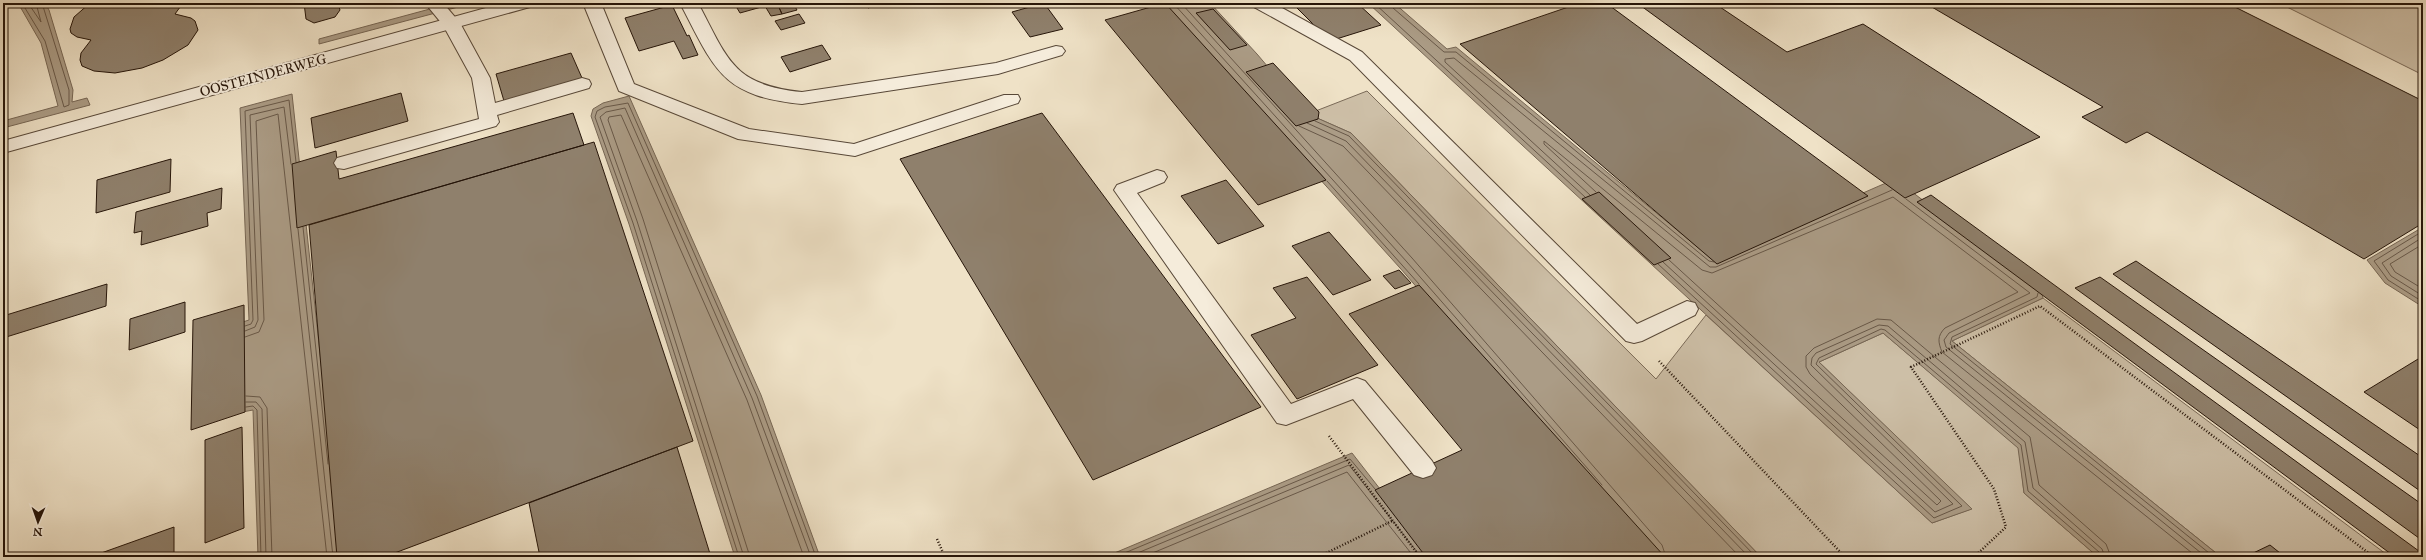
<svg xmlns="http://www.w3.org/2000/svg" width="2426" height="560" viewBox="0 0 2426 560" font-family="'IM FELL Great Primer',serif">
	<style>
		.green { fill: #cdbfa7; stroke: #7a6a58 }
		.water { fill: #ab9c86; stroke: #766654 }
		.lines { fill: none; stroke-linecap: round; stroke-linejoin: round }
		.shore { stroke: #685848; stroke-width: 1 }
		.building { fill: #8f806c; stroke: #261509 }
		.service-casing { stroke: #584838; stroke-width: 2 }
		.tertiary-casing { stroke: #584838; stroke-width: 2 }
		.path { stroke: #261509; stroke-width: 2.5; stroke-dasharray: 1 2; stroke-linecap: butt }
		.service { fill: #f5ecdb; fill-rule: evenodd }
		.tertiary { fill: #f5ecdb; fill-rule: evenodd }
		.labels { text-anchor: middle; stroke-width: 4; stroke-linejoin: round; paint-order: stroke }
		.street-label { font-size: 14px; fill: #261509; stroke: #f5ecdb }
	</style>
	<rect width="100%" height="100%" fill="#efe2c7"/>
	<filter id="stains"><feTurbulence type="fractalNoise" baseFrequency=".005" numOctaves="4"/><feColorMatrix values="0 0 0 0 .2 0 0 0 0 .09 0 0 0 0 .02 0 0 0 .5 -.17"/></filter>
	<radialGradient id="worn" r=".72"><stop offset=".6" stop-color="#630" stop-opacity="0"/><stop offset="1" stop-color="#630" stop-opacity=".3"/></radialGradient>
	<path class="green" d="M 2279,3 L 2423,3 L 2423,75 Z
		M 1367,91 L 1656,379 L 1706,315 L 1932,523 L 1971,509 L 1819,362 L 1883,333 L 2019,448 L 2024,493 L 2098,557 L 1761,557 L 1351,133 L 1308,114 Z
		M 2043,298 L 2390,557 L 2221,557 L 1952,341 Z"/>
	<path class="water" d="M 18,3 L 45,3 L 49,10 L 73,90 L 72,102 L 87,98 L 90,105 L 3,128 L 3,121 L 58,106 L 41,43 Z
		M 452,3 L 473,3 L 319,44 L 319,39 Z
		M 1161,3 L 1210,3 L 1257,54 L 1308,114 L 1351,133 L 1761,557 L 1652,557 L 1400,268 Z
		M 1368,3 L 1394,3 L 1447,49 L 1456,47 L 1712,259 L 1895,179 L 2041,290 L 2043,298 L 1952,341 L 2221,557 L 2098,557 L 2024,493 L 2018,448 L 1883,333 L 1819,362 L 1972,509 L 1932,523 Z
		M 292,94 L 342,557 L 258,557 L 253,410 L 210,418 L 214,331 L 249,320 L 240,108 Z
		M 629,96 L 761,395 L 820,557 L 735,557 L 629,224 L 591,116 L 593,109 L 603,103 Z
		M 2423,227 L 2423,307 L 2385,283 L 2367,260 Z
		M 1352,453 L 1433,557 L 1105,557 Z"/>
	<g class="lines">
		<path class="shore" d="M 22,3 L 45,41 L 64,107 L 69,105 L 69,90 L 42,3
			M 28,3 L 41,22 L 36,3
			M 1173,3 L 1407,262 L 1602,485
			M 1181,3 L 1412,258 L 1662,545 L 1666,557
			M 1374,3 L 1585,197
			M 1391,3 L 1393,8 L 1444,52 L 1456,52 L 1709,261 L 1714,262
			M 1315,121 L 1349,136 L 1756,557
			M 1307,123 L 1346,141 L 1749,557
			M 1299,126 L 1343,146 L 1740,557
			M 1327,181 L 1419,284
			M 1596,192 L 1544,144 L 1544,141 L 1702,270 L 1712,273 L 1893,197 L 2018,292 L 1945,328 C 1937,336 1938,342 1942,352 L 2197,557
			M 1590,195 L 1445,62 L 1445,59 L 1454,58 L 1710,267 L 1716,267 L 1892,190
			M 1906,199 L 2030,293 L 1949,333 L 1944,340 L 1946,347 L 2206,557
			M 303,227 L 328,464
			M 298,229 L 333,557
			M 2423,231 L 2374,261 L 2388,280 L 2423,302
			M 2423,237 L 2382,263 L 2391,276 L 2423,296
			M 2423,244 L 2390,264 L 2395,272 L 2423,289
			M 1669,260 L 1937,505 L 1941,501 L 1810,374 L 1806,367 L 1806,356 L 1814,348 L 1877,319 L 1891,320 L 2030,437 L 2039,485 L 2106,544 L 2111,557
			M 1663,262 L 1935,512 L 1953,504 L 1811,365 L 1812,358 L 1816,353 L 1879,325 L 1888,326 L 2025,442 L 2033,488 L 2102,549 L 2105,557
			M 1658,264 L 1934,518 L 1962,506 L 1816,364 L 1819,358 L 1881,329 L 1885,330 L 2021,445 L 2028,491 L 2099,552 L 2100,557
			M 2038,293 L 2037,297 L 1952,337 L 1950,344 L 2214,557
			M 245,326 L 251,324 L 253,320 L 245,111 L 289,100 L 296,162
			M 245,331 L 255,327 L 258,320 L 250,115 L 284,107 L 291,164
			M 245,337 L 259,332 L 264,320 L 256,121 L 278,114 L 327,557
			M 246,396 L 260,397 L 267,408 L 272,557
			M 246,402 L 256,402 L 262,409 L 266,557
			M 246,407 L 253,406 L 257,410 L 261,557
			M 739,557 L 633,223 L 595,117 L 597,111 L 605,107 L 628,103 L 757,396 L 816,557
			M 744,557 L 637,221 L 600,117 L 606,112 L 625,108 L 752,398 L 811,557
			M 750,557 L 643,219 L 608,120 L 609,117 L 621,115 L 747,400 L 804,557
			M 1115,557 L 1350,459 L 1375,489
			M 1128,557 L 1349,465 L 1421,557
			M 1143,557 L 1347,472 L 1414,557"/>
	</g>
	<path class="building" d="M 90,3 L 183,3 L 175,14 L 191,18 L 195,21 L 198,30 L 188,45 L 163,60 L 142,68 L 115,73 L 94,71 L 82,66 L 80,60 L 81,53 L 91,40 L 77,37 L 71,33 L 70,29 L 74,17 Z
		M 304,3 L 354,3 L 339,7 L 340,10 L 335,17 L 314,23 L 306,19 Z
		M 734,3 L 777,3 L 782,14 L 771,16 L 765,6 L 740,13 Z
		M 777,3 L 793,3 L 797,10 L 782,14 Z
		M 865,3 L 884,3 L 868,8 Z
		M 1044,3 L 1063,29 L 1030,37 L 1012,12 Z
		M 1165,3 L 1326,180 L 1258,205 L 1105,20 Z
		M 1292,3 L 1357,3 L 1381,25 L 1330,41 Z
		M 1580,3 L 1606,3 L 1868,196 L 1717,264 L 1460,44 Z
		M 1637,3 L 1714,3 L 1787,52 L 1863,24 L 2040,137 L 1905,198 Z
		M 1925,3 L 2227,3 L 2423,101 L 2423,223 L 2364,259 L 2147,132 L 2126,143 L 2082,117 L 2103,107 Z
		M 672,5 L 687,36 L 689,35 L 698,55 L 683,59 L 674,41 L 639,51 L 625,18 Z
		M 1213,9 L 1247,45 L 1230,50 L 1196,13 Z
		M 799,14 L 805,23 L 781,30 L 775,21 Z
		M 822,45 L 831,59 L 790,72 L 781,57 Z
		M 571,53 L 582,78 L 504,101 L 496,74 Z
		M 1273,63 L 1319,112 L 1318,119 L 1296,126 L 1246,72 Z
		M 401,93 L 408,121 L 315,148 L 311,118 Z
		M 573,113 L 584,145 L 297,228 L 292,164 L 336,151 L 339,179 Z
		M 1042,113 L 1261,407 L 1093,480 L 900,159 Z
		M 594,142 L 693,441 L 384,557 L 337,557 L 309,225 Z
		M 171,159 L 170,192 L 96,213 L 97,180 Z
		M 1226,180 L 1264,226 L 1218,244 L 1181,196 Z
		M 222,188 L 221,209 L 207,213 L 208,226 L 141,245 L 142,231 L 134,233 L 136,212 Z
		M 1599,192 L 1671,258 L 1654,265 L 1582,199 Z
		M 1931,195 L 2423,554 L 2423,557 L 2395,557 L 1917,202 Z
		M 1329,232 L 1371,280 L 1333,295 L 1292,246 Z
		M 2136,261 L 2423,458 L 2423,493 L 2113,274 Z
		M 1399,270 L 1411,283 L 1395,289 L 1383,276 Z
		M 1307,277 L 1378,365 L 1297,399 L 1251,335 L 1296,318 L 1273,288 Z
		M 2100,277 L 2423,505 L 2423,541 L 2075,288 Z
		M 107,284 L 106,306 L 3,338 L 3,316 Z
		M 1419,285 L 1665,557 L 1426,557 L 1375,490 L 1462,450 L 1349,314 Z
		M 185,302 L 185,332 L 129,350 L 130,319 Z
		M 244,305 L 245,412 L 191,430 L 193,320 Z
		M 2423,356 L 2423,432 L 2364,392 Z
		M 242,427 L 244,528 L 205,543 L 205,440 Z
		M 677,447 L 711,557 L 540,557 L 529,503 Z
		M 174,527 L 174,557 L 90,557 Z
		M 2270,545 L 2285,557 L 2247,556 Z"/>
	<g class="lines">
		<g class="service-casing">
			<path id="service" d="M 425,3 L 443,3 L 460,23 L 490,78 L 495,103 L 582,78 L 589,80 L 591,84 L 589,88 L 497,115 L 499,122 L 496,126 L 344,169 L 337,168 L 334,163 L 337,158 L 479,119 L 472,78 L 443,25 Z
				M 583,3 L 601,3 L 634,84 L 749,129 L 854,144 L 1004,95 L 1018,95 L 1020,99 L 1018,103 L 855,156 L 738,139 L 619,91 Z
				M 680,3 L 698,3 C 728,59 732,85 802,92 L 996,63 L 1056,46 L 1062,47 L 1065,51 L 1062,55 L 998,74 L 802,104 C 721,96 715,70 680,3 Z
				M 1251,3 L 1273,3 L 1362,52 L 1637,324 L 1687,301 L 1695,303 L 1698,309 L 1695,315 L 1642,341 L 1634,343 L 1626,341 L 1350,60 L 1254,7 Z
				M 1157,170 L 1164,172 L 1167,177 L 1164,182 L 1137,193 L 1291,404 L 1357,378 L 1365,381 L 1432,461 L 1436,468 L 1432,475 L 1423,478 L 1414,475 L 1353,399 L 1286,425 L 1277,423 L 1114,190 L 1117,185 Z"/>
		</g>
		<g class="tertiary-casing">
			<path id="tertiary" d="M 504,3 L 533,3 L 530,7 L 3,153 L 3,141 Z"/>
		</g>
		<path class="path" d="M 1659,361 L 1845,557
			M 1329,436 L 1420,557
			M 937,539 L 945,557
			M 1318,557 L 1392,521
			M 1974,557 L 2006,527 L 1994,489 L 1911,367 L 2040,306 L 2374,557"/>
		<use href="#service" class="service"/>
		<use href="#tertiary" class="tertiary"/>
	</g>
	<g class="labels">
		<g class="street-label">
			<text transform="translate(263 75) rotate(-15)" y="5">OOSTEINDERWEG</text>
		</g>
	</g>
	<rect width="2426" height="560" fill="none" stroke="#efe2c7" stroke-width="16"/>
	<rect x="4" y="4" width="2418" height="552" fill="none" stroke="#261509" stroke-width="2"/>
	<rect x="8" y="8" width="2410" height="544" fill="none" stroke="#261509"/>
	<g transform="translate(38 522) rotate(182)" stroke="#f5ecdb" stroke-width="3" paint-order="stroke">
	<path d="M0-3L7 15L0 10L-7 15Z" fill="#261509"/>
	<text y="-6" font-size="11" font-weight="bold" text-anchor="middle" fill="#261509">N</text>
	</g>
	<rect width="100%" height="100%" filter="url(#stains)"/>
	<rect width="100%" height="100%" fill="url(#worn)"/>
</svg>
